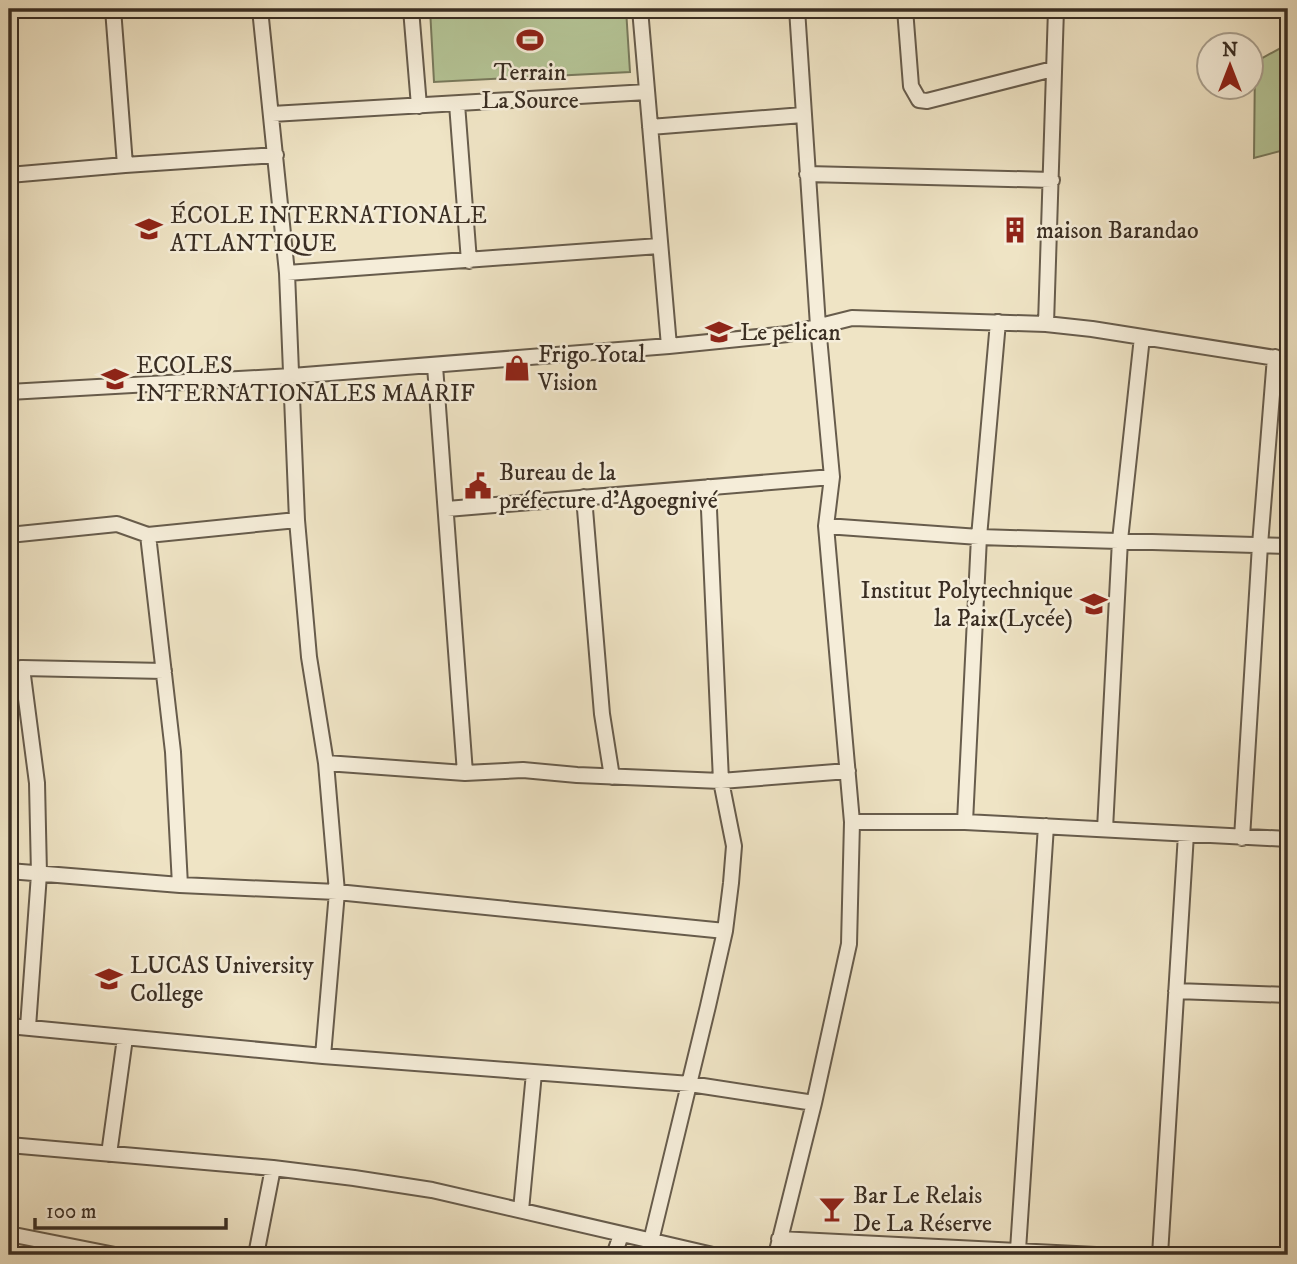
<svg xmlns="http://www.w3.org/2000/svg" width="1297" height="1264" viewBox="0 0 1297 1264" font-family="'IM FELL DW Pica',serif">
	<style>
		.green { fill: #b5c597; stroke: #787a5d; stroke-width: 2 }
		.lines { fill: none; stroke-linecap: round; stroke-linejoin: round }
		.minor-casing { stroke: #675c4c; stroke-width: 18 }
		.minor { stroke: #f5edd9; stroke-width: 14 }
		.labels { text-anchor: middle; stroke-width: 5; stroke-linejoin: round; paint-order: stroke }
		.poi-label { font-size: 24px; fill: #3a2e23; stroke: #f5edd9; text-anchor: start }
	</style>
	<rect width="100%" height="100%" fill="#efe4c5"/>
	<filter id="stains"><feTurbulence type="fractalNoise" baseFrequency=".00286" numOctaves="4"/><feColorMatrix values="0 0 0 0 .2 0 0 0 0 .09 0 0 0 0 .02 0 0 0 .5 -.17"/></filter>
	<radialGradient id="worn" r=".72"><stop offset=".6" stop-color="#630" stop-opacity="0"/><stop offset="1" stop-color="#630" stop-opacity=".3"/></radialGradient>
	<path class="green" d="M 430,9 L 626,9 L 630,72 L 434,82 Z
		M 1288,44 L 1288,149 L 1254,158 L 1255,62 Z"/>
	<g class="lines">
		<g class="minor-casing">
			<path id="minor" d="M 113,9 L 125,165
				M 260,9 L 287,273 L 297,520 L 309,657 L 326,763 L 337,892 L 323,1056
				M 411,9 L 419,106
				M 640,9 L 669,346
				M 905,9 L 911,86 L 919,100 L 927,101 L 1053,69
				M 457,104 L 469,261
				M 272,114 L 647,92
				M 650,127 L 803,115
				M 807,174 L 1052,180
				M 9,175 L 125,165 L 276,155
				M 287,273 L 659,246
				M 1046,324 L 1056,9
				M 435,366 L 465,773
				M 9,392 L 292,376 L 669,346 L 788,334 L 852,318 L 1046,324 L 1092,329 L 1288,360
				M 584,497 L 602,714 L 612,777
				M 447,509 L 832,477
				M 826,526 L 979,537 L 1288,546
				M 9,535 L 117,524 L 148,535 L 297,520
				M 148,535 L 173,752 L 180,885
				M 22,668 L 37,783 L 39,874 L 28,1027
				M 9,670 L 22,668 L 164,671
				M 326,763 L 465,773 L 523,770 L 577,775 L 721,781 L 848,771
				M 852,822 L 965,822 L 1288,839
				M 965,822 L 979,537 L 998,322
				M 1105,829 L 1120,540 L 1142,337
				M 1242,838 L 1260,545 L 1275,357
				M 9,871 L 180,885 L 337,892 L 725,931
				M 1176,991 L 1288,995
				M 9,1026 L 323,1056 L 690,1084 L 814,1103
				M 9,1145 L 273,1168 L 354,1178 L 432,1190 L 713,1255
				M 109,1154 L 125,1038
				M 521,1210 L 534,1073
				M 9,1234 L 115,1255
				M 779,1239 L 1096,1255
				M 651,1241 L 708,1006 L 725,931 L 731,883 L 734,846 L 721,781 L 708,487
				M 1018,1250 L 1046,826
				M 256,1255 L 273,1168
				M 614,1255 L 621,1235
				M 776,1255 L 814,1103 L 849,944 L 852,822 L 826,526 L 832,477 L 818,326 L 797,9
				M 1160,1255 L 1186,834"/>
		</g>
		<use href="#minor" class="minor"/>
	</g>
	<defs>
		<g id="stadium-bare" transform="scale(2.1)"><path d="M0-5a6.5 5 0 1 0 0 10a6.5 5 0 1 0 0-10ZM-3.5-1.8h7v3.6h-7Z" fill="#8f2418" stroke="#f5edd9" stroke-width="2.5" paint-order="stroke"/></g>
		<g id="school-bare" transform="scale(2.1)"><path d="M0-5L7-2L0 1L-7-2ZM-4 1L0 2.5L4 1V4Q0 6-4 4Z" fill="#8f2418" stroke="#f5edd9" stroke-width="2.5" paint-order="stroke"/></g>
		<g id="building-bare" transform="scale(2.1)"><path d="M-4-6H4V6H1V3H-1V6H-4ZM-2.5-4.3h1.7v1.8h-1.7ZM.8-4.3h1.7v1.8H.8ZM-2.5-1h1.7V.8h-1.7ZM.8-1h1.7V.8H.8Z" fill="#8f2418" stroke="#f5edd9" stroke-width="2.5" paint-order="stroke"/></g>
		<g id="shop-bare" transform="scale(2.1)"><path d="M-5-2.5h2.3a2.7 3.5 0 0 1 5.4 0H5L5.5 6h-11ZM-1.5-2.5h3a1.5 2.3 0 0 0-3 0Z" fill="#8f2418" stroke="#f5edd9" stroke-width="2.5" paint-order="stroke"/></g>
		<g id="civic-bare" transform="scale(2.1)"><path d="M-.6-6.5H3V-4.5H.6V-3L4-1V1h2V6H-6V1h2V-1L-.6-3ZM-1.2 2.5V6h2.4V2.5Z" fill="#8f2418" stroke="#f5edd9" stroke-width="2.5" paint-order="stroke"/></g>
		<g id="university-bare" transform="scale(2.1)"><path d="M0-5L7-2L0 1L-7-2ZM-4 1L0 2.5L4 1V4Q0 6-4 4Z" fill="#8f2418" stroke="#f5edd9" stroke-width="2.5" paint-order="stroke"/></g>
		<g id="bar-bare" transform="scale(2.1)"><path d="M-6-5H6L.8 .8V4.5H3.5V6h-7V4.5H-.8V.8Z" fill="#8f2418" stroke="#f5edd9" stroke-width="2.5" paint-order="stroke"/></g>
	</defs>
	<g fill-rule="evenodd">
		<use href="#stadium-bare" x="530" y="40"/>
		<use href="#school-bare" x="149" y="229"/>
		<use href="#building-bare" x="1015" y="230"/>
		<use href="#school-bare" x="719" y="332"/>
		<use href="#shop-bare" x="517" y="368"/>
		<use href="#school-bare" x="115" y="379"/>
		<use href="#civic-bare" x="478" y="486"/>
		<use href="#school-bare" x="1094" y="604"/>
		<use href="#university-bare" x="109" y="979"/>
		<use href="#bar-bare" x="832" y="1209"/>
	</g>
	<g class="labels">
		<g class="poi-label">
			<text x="530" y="80" text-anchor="middle">Terrain<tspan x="530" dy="28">La Source</tspan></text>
			<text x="170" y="223">ÉCOLE INTERNATIONALE<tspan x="170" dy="28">ATLANTIQUE</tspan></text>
			<text x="1036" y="238">maison Barandao</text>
			<text x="740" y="340">Le pelican</text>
			<text x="538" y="362">Frigo Yotal<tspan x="538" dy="28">Vision</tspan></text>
			<text x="136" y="373">ECOLES<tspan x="136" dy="28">INTERNATIONALES MAARIF</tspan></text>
			<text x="499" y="480">Bureau de la<tspan x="499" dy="28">préfecture d'Agoegnivé</tspan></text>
			<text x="1073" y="598" text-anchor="end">Institut Polytechnique<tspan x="1073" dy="28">la Paix(Lycée)</tspan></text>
			<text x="130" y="973">LUCAS University<tspan x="130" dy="28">College</tspan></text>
			<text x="853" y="1203">Bar Le Relais<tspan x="853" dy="28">De La Réserve</tspan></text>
		</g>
	</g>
	<rect width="1297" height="1264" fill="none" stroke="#efe4c5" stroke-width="35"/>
	<rect x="10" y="10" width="1276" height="1243" fill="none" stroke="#3a2e23" stroke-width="3.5"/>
	<rect x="18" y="18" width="1262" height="1229" fill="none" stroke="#3a2e23" stroke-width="2"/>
	<g transform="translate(1230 66)"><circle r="33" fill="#f5edd9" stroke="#aaa190" stroke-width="2"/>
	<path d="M0-5L12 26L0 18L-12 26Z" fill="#8f2418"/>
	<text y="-10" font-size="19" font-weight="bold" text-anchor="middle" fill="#3a2e23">N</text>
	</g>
	<path d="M35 1218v10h191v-10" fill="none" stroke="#3a2e23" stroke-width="3.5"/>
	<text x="46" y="1218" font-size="21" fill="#3a2e23" stroke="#f5edd9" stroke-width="5" paint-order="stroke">100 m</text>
	<rect width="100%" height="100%" filter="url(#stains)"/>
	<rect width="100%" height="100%" fill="url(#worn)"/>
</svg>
